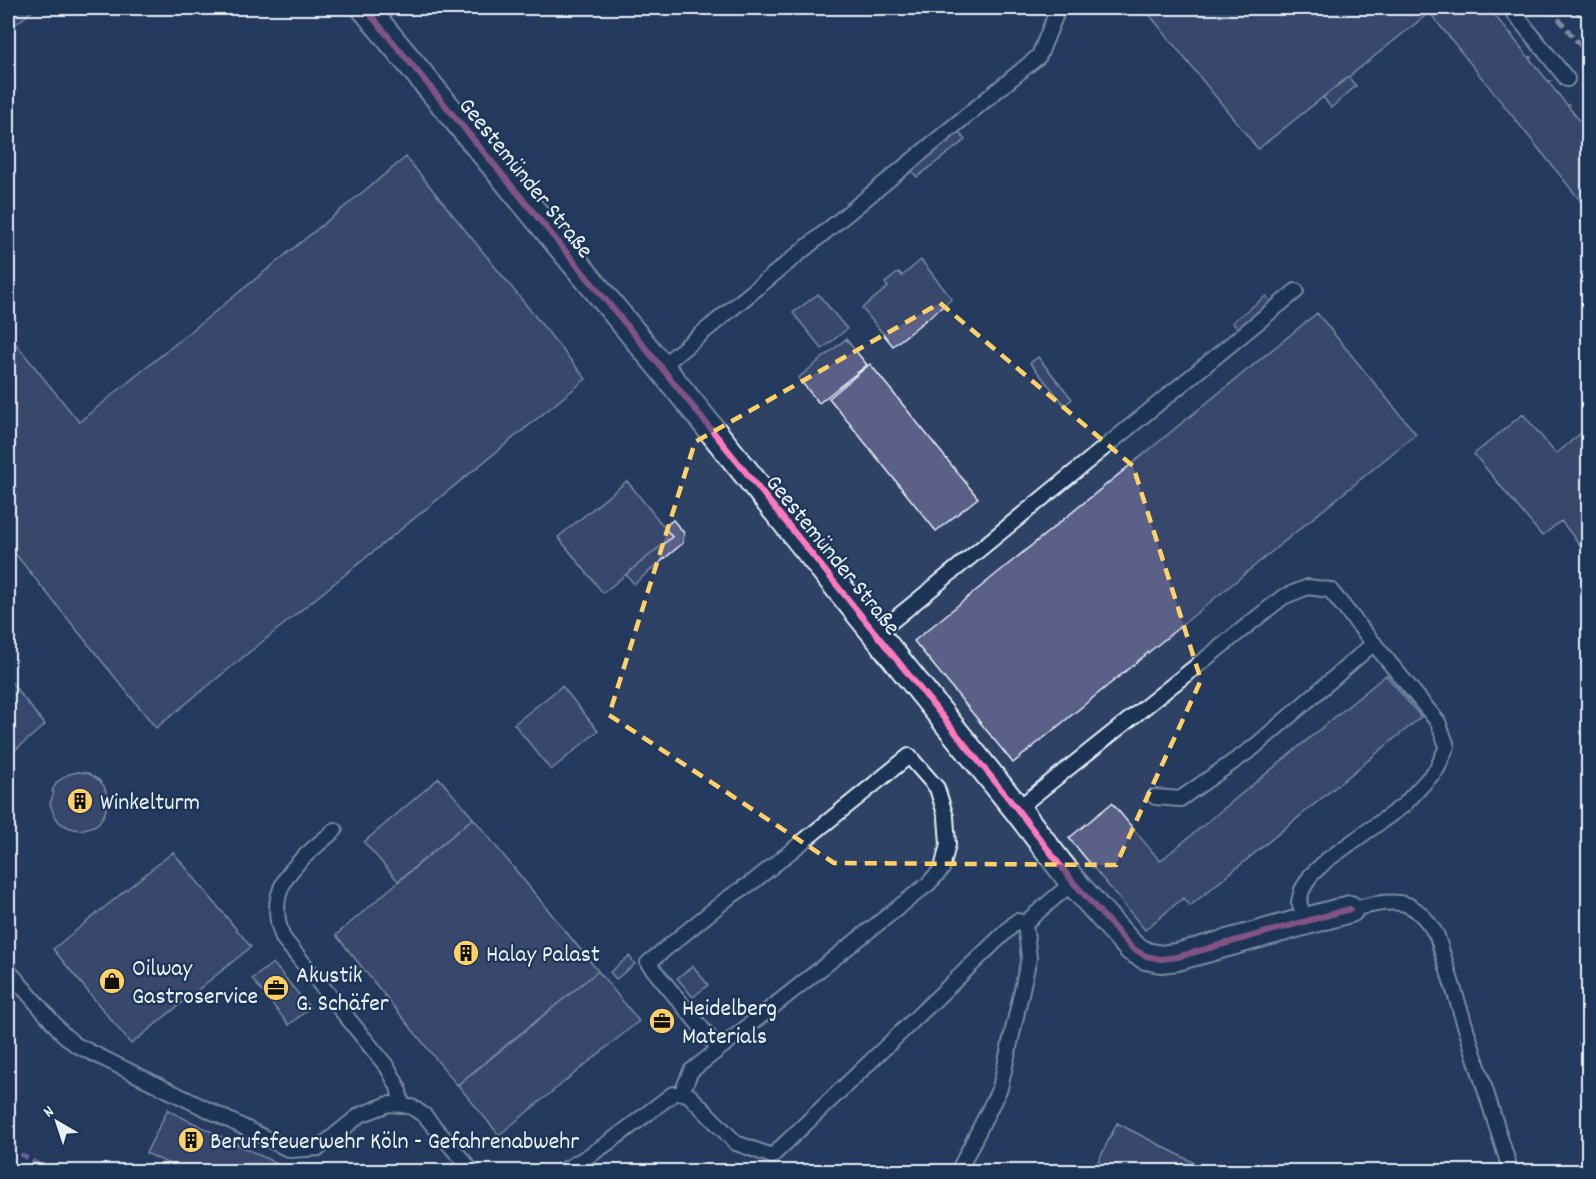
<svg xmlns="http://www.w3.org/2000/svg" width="1596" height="1179" viewBox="0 0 1596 1179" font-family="Dekko,sans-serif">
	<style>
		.built { fill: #2f4266 }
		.building { fill: #5a6188; stroke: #e8f1f8; stroke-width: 1.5 }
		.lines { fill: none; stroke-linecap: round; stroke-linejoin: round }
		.lane-casing { stroke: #e8f1f8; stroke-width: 18 }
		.street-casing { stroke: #e8f1f8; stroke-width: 30 }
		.lane { stroke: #1d3557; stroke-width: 14 }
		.street { stroke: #1d3557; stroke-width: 26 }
		.rail { stroke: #e8f1f8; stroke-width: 4.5; stroke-dasharray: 9 4.5; stroke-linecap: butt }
		.quiet { stroke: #ce8fe9; stroke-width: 4.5; stroke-dasharray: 9 4.5; stroke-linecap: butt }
		.cycleway-casing { stroke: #1d3557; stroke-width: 10 }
		.cycleway { stroke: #fd7abc; stroke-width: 6 }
		.marked { fill: none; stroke: #ffd166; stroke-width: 4.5; stroke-dasharray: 12 8; stroke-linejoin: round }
		.labels { text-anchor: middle; stroke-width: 4.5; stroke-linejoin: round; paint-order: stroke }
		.street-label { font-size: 24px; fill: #e8f1f8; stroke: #1d3557 }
		.poi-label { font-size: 24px; fill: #e8f1f8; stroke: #1d3557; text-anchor: start }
	</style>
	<rect width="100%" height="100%" fill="#1d3557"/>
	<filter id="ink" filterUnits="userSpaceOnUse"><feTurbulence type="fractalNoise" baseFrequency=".0167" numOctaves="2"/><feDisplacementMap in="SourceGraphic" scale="12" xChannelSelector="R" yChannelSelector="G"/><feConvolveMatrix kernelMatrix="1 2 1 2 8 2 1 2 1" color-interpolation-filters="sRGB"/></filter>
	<g filter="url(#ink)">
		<path class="built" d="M 8,8 L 1588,8 L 1588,1171 L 59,1172 L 8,1144 Z"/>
		<path class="building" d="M 8,8 L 36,8 L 16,24 L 8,14 Z
			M 1144,8 L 1435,8 L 1258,149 Z
			M 1435,8 L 1493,9 L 1492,12 L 1510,34 L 1513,34 L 1511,35 L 1529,58 L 1531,56 L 1530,59 L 1548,81 L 1551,81 L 1549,83 L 1567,105 L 1570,105 L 1568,106 L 1586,129 L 1588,128 L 1587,209 L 1429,12 Z
			M 1348,77 L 1356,86 L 1331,108 L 1323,97 Z
			M 958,131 L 965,140 L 917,177 L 911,170 Z
			M 406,157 L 586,379 L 156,728 L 8,545 L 8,334 L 79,422 Z
			M 921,260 L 952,299 L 893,346 L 862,308 L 888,287 L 885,283 L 899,272 L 902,276 Z
			M 818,294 L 847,329 L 822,349 L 793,313 Z
			M 1266,296 L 1274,306 L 1241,333 L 1232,322 Z
			M 1317,313 L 1416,434 L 1013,763 L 914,641 Z
			M 846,339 L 867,365 L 819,403 L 798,378 Z
			M 1038,357 L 1072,399 L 1065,405 L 1030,363 Z
			M 870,364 L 978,498 L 936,531 L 829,398 Z
			M 1523,414 L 1556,454 L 1588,427 L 1588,555 L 1561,521 L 1542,536 L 1474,454 Z
			M 627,481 L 672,537 L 603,593 L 558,537 Z
			M 673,520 L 684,533 L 683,543 L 634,584 L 626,574 L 672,537 L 664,527 Z
			M 1386,675 L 1421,717 L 1190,906 L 1183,898 L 1145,930 L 1069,838 L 1112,803 L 1160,861 Z
			M 8,678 L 45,725 L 8,756 Z
			M 562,686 L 598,731 L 551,770 L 514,724 Z
			M 78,772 L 88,773 L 99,780 L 104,786 L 108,798 L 105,813 L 98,824 L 91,827 L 80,830 L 70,828 L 60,823 L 54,815 L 50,804 L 54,792 L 52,791 L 57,782 L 69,774 Z
			M 439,778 L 473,818 L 398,881 L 364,842 Z
			M 473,818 L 598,971 L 457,1085 L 336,935 Z
			M 173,852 L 251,947 L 131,1044 L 53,949 Z
			M 629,956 L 635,964 L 616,979 L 610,972 Z
			M 273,963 L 310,1008 L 289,1025 L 252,979 Z
			M 693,966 L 708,985 L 693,997 L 677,978 Z
			M 598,971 L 639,1021 L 499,1135 L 458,1085 Z
			M 1588,1039 L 1588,1075 L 1579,1042 Z
			M 168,1109 L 169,1111 L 294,1172 L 186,1172 L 146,1153 Z
			M 1117,1123 L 1212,1172 L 1093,1172 Z"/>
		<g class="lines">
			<g class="lane-casing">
				<path id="lane" d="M 1510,8 L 1567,79
					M 661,367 L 1039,56 L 1056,14 L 1056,8
					M 875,635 L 1296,291
					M 1155,797 L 1180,799 L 1253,748 L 1374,643
					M 1017,809 L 1283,597 L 1308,587 L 1330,590 L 1438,722 L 1447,746 L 1437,769 L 1404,805 L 1327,860 L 1311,875 L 1302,890 L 1299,902 L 1305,921
					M 335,830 C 299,861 262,885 283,938 L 388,1068 L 398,1087 L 402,1105
					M 1350,909 C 1393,901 1412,892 1437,936 L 1511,1172
					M 8,970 L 63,1034 L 76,1045 L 290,1150 L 319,1148 L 360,1115 L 389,1104 L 402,1105 L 412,1107 L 425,1116 L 473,1172
					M 682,1092 L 691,1071 L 719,1049 L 928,884 L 942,869 L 948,844 L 946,817 L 937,788 L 909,756 L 754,881 L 728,898 L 648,963 L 719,1049
					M 560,1172 C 601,1152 636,1121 673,1094 L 682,1092 L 690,1096 L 736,1143 L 772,1156 L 1017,921 L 1025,923
					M 958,1172 L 1000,1088 L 1029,958 L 1025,923 L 1073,882"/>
			</g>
			<g class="street-casing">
				<path id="street" d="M 365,8 L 661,367 L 1017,809 L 1073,882 L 1132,948 L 1146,956 L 1161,959 L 1177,957 L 1350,909"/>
			</g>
			<use href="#lane" class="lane"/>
			<use href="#street" class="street"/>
			<path class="rail" d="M 1550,8 L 1588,55
				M 1574,8 L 1588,26"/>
			<path class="quiet" d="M 8,1148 L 53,1172"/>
			<g class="cycleway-casing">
				<path id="cycleway" d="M 365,8 L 661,367 L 1017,809 L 1073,882 L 1132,948 L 1146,956 L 1161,959 L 1177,957 L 1350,909"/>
			</g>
			<use href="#cycleway" class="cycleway"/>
		</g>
	</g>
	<path d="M0 0H1596V1179H0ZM 940,303 L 1133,466 L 1201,680 L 1116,865 L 834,863 L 609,715 L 695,442 Z" fill="#1d3557" fill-opacity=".55" fill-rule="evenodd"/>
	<path class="marked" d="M 940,303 L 1133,466 L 1201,680 L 1116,865 L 834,863 L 609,715 L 695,442 Z"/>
	<defs>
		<g id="building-disc" transform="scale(1.35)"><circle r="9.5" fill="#ffd166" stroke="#1d3557"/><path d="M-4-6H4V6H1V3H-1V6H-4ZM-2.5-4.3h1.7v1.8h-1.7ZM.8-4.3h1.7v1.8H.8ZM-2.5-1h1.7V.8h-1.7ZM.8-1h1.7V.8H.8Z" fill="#111"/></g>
		<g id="shop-disc" transform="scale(1.35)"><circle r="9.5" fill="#ffd166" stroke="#1d3557"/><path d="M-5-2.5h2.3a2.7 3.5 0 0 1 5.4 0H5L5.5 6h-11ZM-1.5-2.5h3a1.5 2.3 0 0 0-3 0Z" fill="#111"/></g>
		<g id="office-disc" transform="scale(1.35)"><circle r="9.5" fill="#ffd166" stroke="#1d3557"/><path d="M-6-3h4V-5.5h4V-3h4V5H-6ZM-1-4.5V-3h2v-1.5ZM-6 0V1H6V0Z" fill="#111"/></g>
	</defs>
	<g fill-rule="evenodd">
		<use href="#building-disc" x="80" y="801"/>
		<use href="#building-disc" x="466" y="953"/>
		<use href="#shop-disc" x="112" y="981"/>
		<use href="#office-disc" x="276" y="988"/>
		<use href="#office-disc" x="662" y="1021"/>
		<use href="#building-disc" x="191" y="1140"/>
	</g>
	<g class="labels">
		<g class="street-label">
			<text transform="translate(527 177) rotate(51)" y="8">Geestemünder Straße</text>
			<text transform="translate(834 554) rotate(51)" y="8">Geestemünder Straße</text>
		</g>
		<g class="poi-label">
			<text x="100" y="809">Winkelturm</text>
			<text x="486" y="961">Halay Palast</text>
			<text x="132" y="975">Oilway<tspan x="132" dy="28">Gastroservice</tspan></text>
			<text x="296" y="982">Akustik<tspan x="296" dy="28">G. Schäfer</tspan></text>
			<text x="682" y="1015">Heidelberg<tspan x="682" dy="28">Materials</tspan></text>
			<text x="210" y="1148">Berufsfeuerwehr Köln - Gefahrenabwehr</text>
		</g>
	</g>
	<rect width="1596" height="1179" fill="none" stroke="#1d3557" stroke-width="30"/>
	<rect x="15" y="15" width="1566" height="1149" fill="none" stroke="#e8f1f8" stroke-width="2" filter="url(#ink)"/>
	<g transform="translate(57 1122) rotate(321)" stroke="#1d3557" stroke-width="4.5" paint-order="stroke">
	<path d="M0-4.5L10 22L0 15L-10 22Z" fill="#e8f1f8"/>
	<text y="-9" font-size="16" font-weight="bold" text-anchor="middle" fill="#e8f1f8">N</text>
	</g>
</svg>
